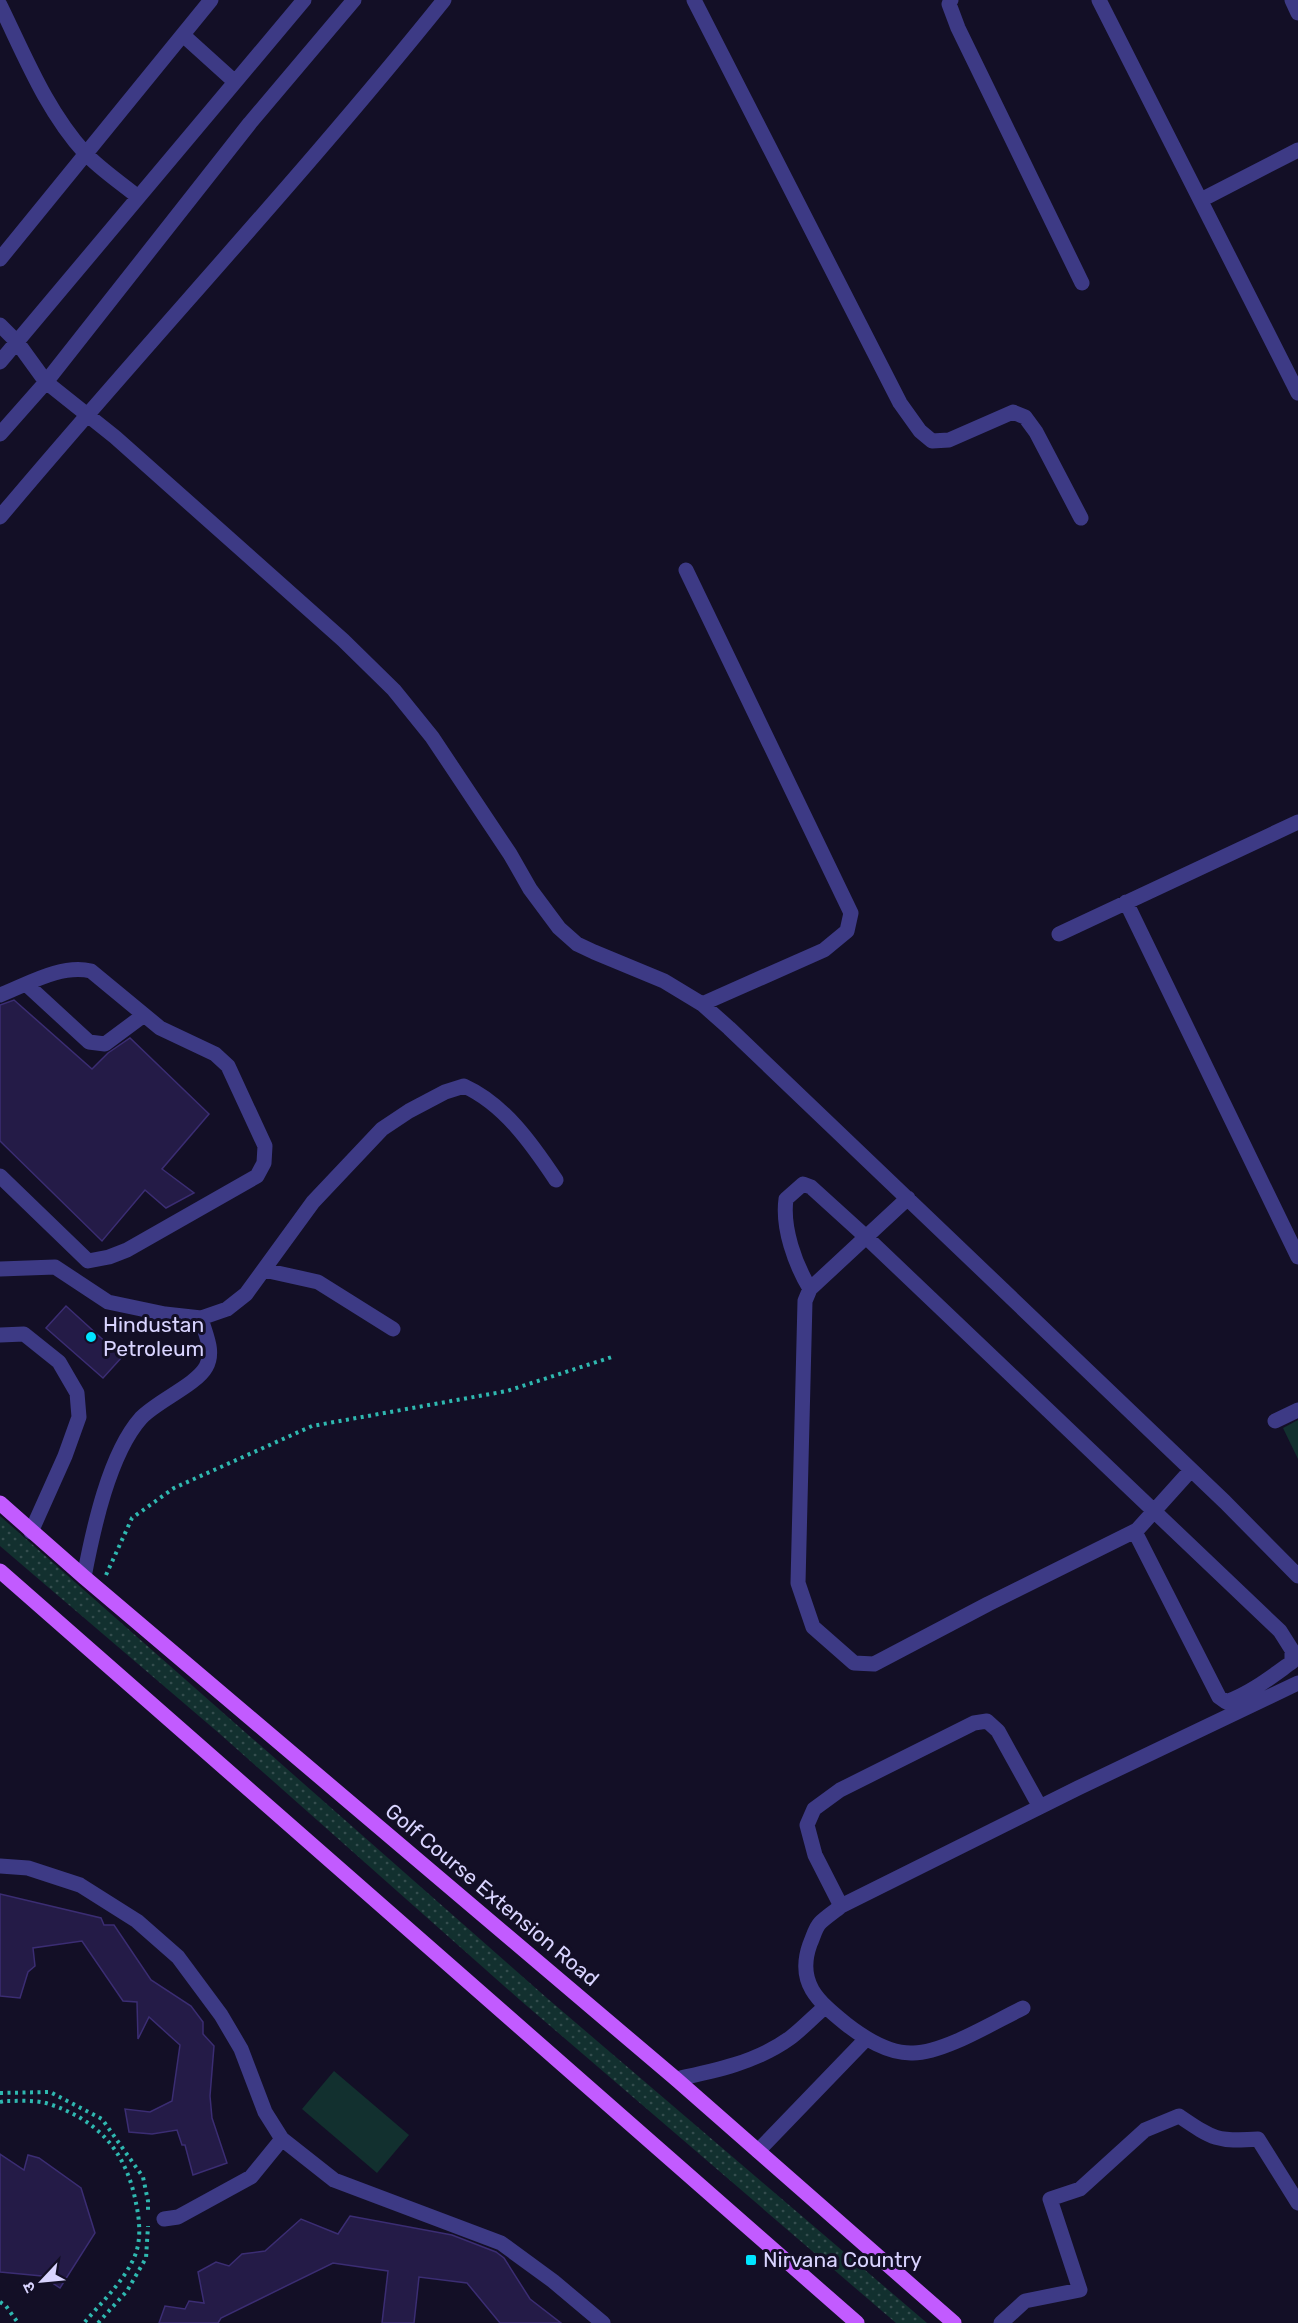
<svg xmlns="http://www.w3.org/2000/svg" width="1298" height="2323" viewBox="0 0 1298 2323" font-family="Rubik,'Noto Sans Devanagari',sans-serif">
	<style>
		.grass { fill: url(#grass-dots) }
		.park { fill: #12302f }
		.building { fill: #241b47; stroke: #3b2d73; stroke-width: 1.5 }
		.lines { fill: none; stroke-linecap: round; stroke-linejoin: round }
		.path { stroke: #2fb8b0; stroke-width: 4; stroke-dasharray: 3 4.5; stroke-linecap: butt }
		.minor { stroke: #3d3a85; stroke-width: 15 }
		.major { stroke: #c25bff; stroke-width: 15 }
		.poi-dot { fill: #00e5ff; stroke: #130f26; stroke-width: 2 }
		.labels { text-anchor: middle; stroke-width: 6; stroke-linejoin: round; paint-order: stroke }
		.poi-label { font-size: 21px; fill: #d9d4ff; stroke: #130f26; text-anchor: start }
		.street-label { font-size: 21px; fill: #d9d4ff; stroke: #130f26 }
	</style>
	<defs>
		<pattern id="grass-dots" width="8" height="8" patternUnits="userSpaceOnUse" patternTransform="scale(1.5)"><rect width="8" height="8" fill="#12302f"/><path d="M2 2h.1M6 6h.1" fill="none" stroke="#344d4e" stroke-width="1.8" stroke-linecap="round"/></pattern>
	</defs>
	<rect width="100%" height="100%" fill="#130f26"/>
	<path class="grass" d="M 0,1516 L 548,1999 L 927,2323 L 896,2323 L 520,2000 L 220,1734 L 0,1546 Z"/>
	<path class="park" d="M 1298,1420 L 1298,1459 L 1283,1428 Z
		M 334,2071 L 409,2135 L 377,2173 L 302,2109 Z"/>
	<path class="building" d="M 14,1000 L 92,1069 L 108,1053 L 130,1038 L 209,1114 L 162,1169 L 194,1193 L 166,1208 L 145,1190 L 102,1241 L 0,1141 L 0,1005 Z
		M 66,1306 L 122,1357 L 103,1378 L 46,1328 Z
		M 0,1894 L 101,1918 L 104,1925 L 114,1925 L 151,1980 L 191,2006 L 203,2022 L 203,2034 L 214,2046 L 210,2096 L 212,2118 L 227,2163 L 193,2175 L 185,2145 L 182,2145 L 177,2130 L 152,2134 L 129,2132 L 125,2109 L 150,2112 L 172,2101 L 180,2045 L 149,2017 L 138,2039 L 137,2002 L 123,2001 L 82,1941 L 33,1948 L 35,1966 L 28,1972 L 20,1998 L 0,1996 Z
		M 0,2154 L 24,2170 L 28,2155 L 39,2158 L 81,2188 L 95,2233 L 60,2288 L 42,2276 L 0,2272 Z
		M 350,2216 L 452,2235 L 496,2252 L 504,2258 L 530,2299 L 561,2323 L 500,2323 L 467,2283 L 419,2277 L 414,2323 L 382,2323 L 388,2271 L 333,2263 L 221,2318 L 218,2323 L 159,2323 L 165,2306 L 185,2309 L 189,2301 L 204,2303 L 198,2272 L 216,2262 L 229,2266 L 242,2254 L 265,2251 L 301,2219 L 338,2234 Z"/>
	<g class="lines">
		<path class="path" d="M 106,1575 L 132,1518 L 174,1488 L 312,1426 L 507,1391 L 615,1356
			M 0,2093 L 50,2092 L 102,2119 L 143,2177 L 148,2201 L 148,2213
			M 0,2102 L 5,2101 C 18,2101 34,2100 46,2103 C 98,2119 126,2151 136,2203 C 140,2222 142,2244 132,2262 C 121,2284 100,2304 84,2323
			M 0,2302 L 6,2306 L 18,2323
			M 98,2323 L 127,2291 L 146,2258 L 148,2226"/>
		<path class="minor" d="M 694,0 L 900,403 L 920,431 L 932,441 L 949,440 L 1013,412 L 1025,417 L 1036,432 L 1081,518
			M 951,0 L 949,4 L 958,28 L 1082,283
			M 1099,0 L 1298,393
			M 1292,0 L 1298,13
			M 0,5 C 25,56 46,110 85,153 C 100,169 121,183 138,197
			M 183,35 L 235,82
			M 1201,200 L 1298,150
			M 0,259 L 211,0
			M 0,325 L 17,342 L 46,382 L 115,437 L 343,640 L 394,690 L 432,737 L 510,854 L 530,889 L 559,928 L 577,944 L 594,952 L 664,981 L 702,1004 L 729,1028 L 1225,1502 L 1298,1576
			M 0,362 L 304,0
			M 0,434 L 46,382 L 250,123 L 354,0
			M 0,517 C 146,343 302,177 444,0
			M 686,570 L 851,913 L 847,931 L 824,950 L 702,1004
			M 1126,902 L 1298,1257
			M 1059,934 L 1298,822
			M 26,984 L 89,1042 L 105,1044 L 144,1015
			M 0,995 C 28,984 61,964 91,971 L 160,1028 L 215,1054 L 228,1066 L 265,1146 L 264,1163 L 257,1176 L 127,1250 L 109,1257 L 88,1261 L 0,1176
			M 908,1198 L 810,1289 L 805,1301 L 798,1583 L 813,1627 L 854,1663 L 874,1664 L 988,1604 L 1137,1530 L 1191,1470
			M 0,1269 L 55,1267 L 108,1302 L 165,1314 L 201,1318 L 227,1309 L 246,1294 L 313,1202 L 382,1129 L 409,1111 L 445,1092 L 464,1086 C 504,1104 532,1144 556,1180
			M 264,1270 L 318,1282 L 393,1329
			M 810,1289 C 795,1264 782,1228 786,1199 L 803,1184 L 811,1187 L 865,1236 L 1280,1631 L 1292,1650 L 1292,1662 C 1271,1677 1251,1693 1226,1702 L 1219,1697 L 1135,1532
			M 0,1335 L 24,1334 L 59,1362 L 77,1393 L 79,1417 L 65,1456 L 31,1532
			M 1275,1421 L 1298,1410
			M 84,1577 C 93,1530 109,1454 141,1418 C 157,1401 196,1385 206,1367 C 215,1351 205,1334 201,1318
			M 0,1866 L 28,1868 L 80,1885 L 137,1921 L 178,1957 L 221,2015 L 241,2049 L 265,2112 L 282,2139 L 334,2180 L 501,2243 L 553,2281 L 603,2323
			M 841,1906 L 815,1855 L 807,1825 L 814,1809 L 840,1790 L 974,1723 L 987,1721 L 998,1731 L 1040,1807
			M 1023,2008 C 994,2022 944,2053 913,2053 C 888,2054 864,2038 846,2024 C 818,2001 796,1983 810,1944 C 813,1938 815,1928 820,1923 C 826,1917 834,1912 841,1906 L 1078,1788 L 1298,1683
			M 676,2079 C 715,2071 757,2062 790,2038 C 802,2029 813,2017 825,2007
			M 758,2151 L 866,2039
			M 164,2219 L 178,2217 L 251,2177 L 282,2139
			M 1001,2323 L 1025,2301 L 1080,2290 L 1050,2199 L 1080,2189 L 1145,2130 L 1179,2116 C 1213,2139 1217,2142 1258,2139 L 1298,2203"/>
		<path class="major" d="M 0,1503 L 84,1577 L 676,2079 L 954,2323
			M 0,1571 L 857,2323"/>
	</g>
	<g class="poi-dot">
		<circle cx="91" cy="1337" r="6"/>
		<rect x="745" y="2254" width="12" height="12" rx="3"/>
	</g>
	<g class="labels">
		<g class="poi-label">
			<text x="103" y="1332">Hindustan<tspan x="103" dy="24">Petroleum</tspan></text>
			<text x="763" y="2267">Nirvana Country</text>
		</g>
		<g class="street-label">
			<text transform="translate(492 1895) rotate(40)" y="7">Golf Course Extension Road</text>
		</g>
	</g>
	<g transform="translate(42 2281) rotate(244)" stroke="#130f26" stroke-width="4.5" paint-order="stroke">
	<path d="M0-4.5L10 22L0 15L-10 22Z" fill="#d9d4ff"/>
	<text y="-9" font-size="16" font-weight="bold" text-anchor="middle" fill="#d9d4ff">उ</text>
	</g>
</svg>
